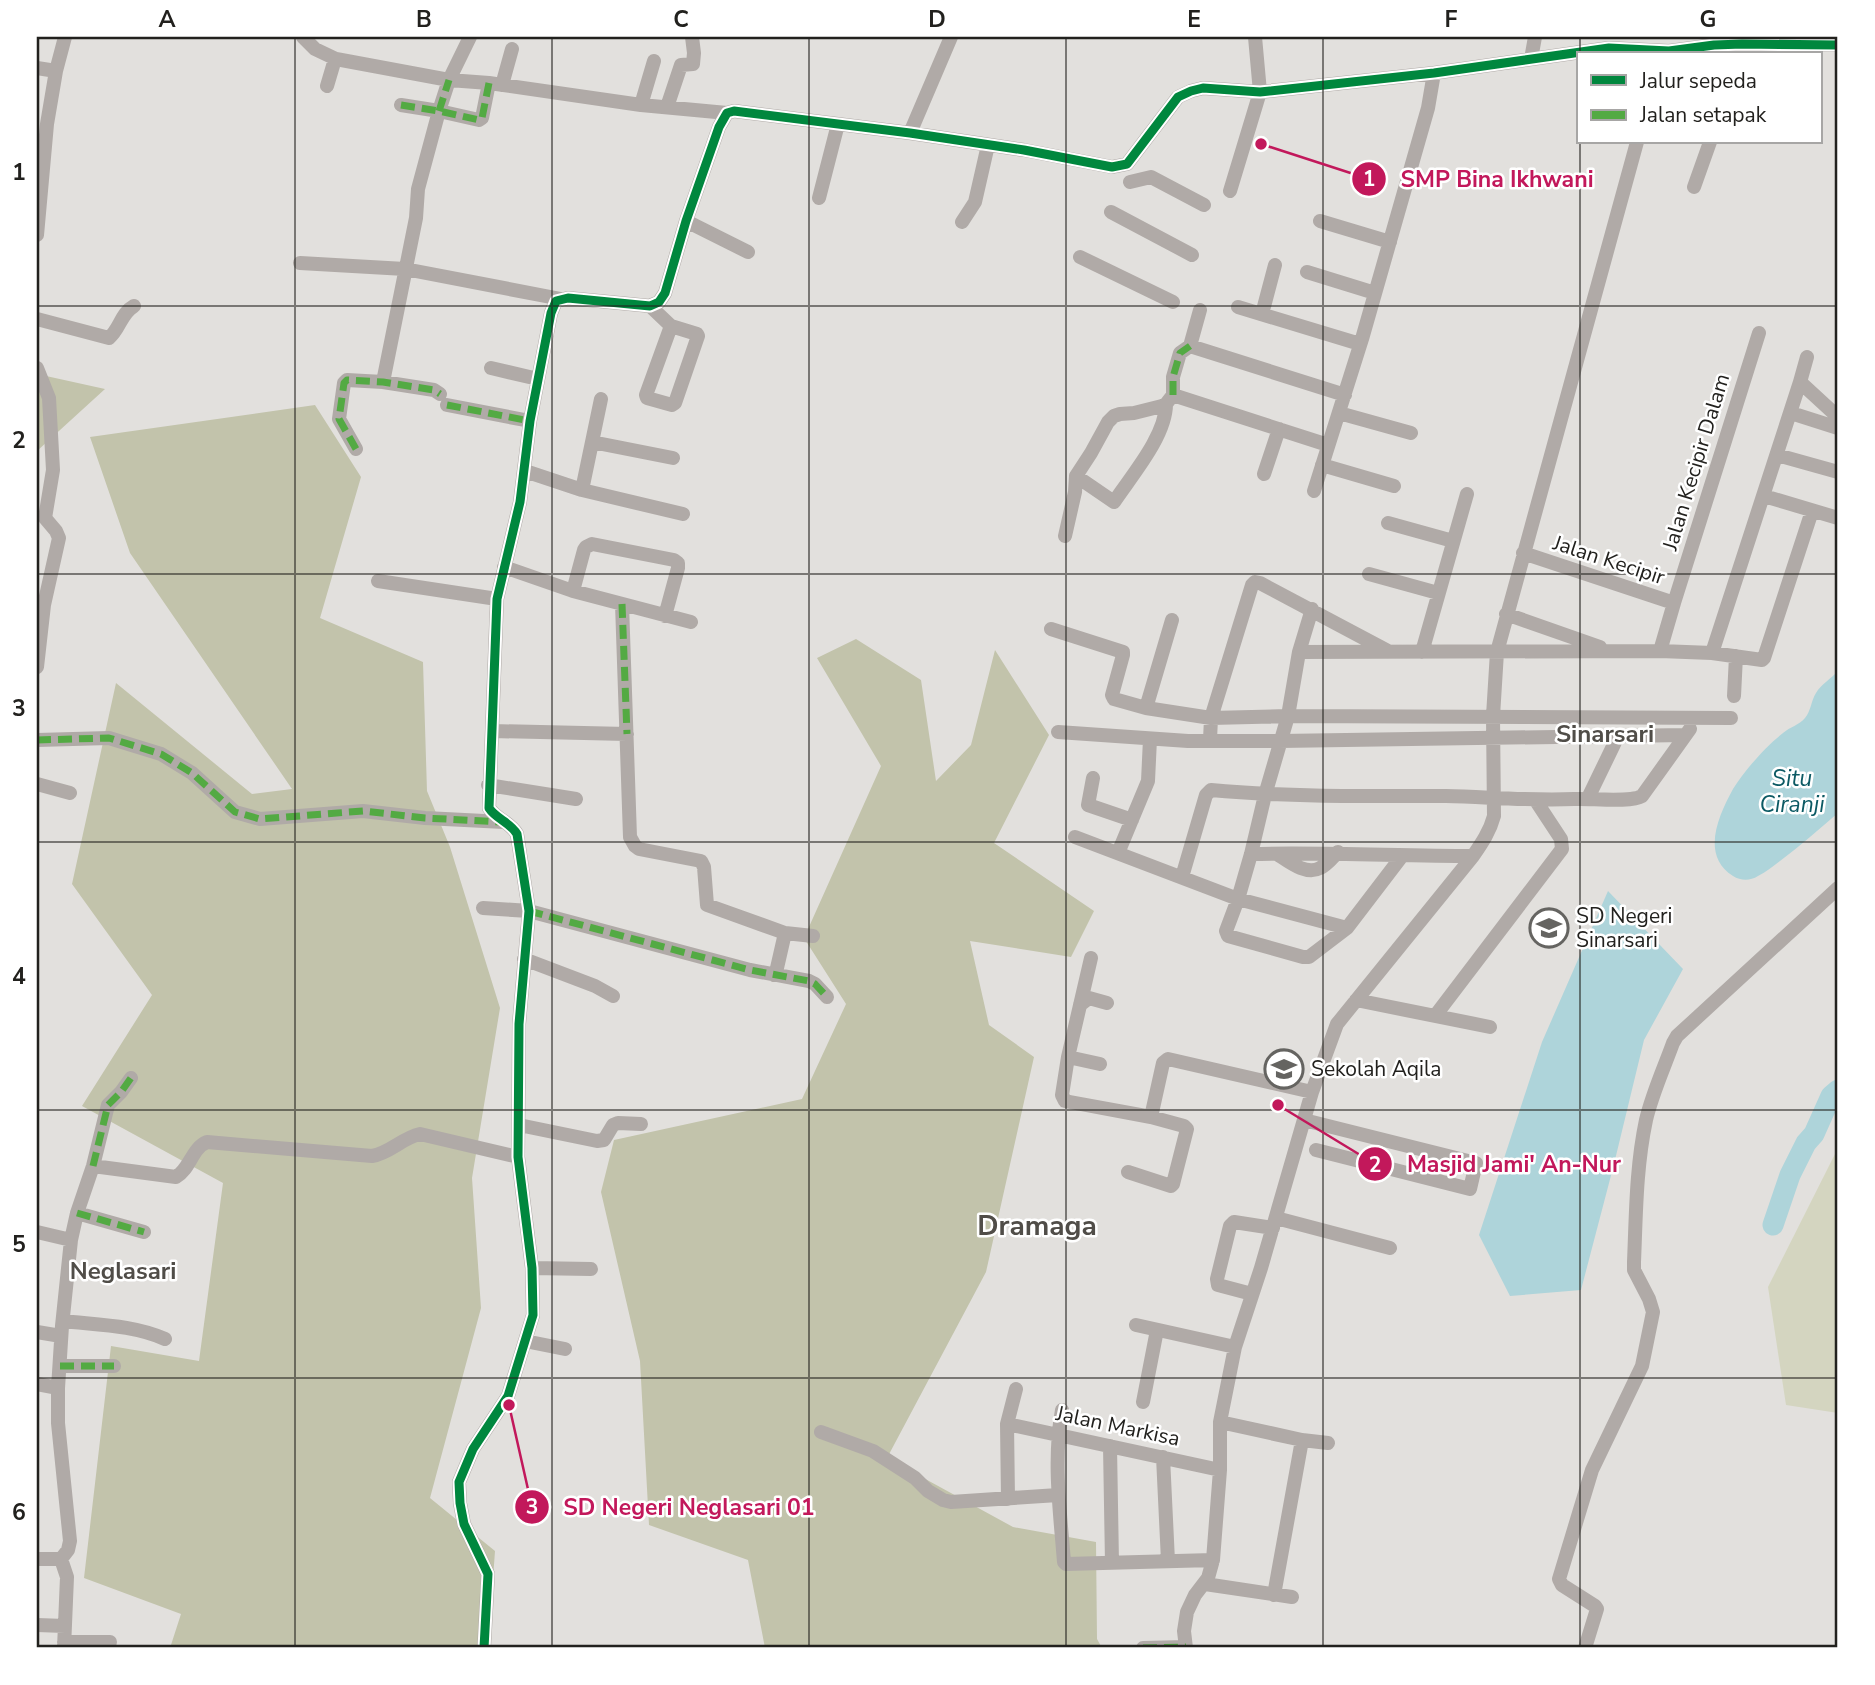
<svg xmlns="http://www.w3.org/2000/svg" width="1875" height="1685" viewBox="0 0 1875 1685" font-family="'Nunito Sans',sans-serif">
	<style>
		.green { fill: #d4d5c0 }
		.forest { fill: #c2c3ab }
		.water { fill: #aed4da }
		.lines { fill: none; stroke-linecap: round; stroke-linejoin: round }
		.river { stroke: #aed4da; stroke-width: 21 }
		.minor { stroke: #b0aaa7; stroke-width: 14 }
		.quiet { stroke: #53aa43; stroke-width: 7; stroke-dasharray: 14 7; stroke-linecap: butt }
		.cycleway-casing { stroke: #fff; stroke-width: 13 }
		.cycleway { stroke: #00873e; stroke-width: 9 }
		.grid { fill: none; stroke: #22211e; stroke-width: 2; stroke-opacity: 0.55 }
		.labels { text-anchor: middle; stroke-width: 5; stroke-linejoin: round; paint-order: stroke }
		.street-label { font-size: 21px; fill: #22211e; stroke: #fff }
		.poi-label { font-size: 21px; fill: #22211e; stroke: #fff; text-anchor: start }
		.water-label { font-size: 23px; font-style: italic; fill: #0c5a64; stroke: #fff }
		.quarter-label { font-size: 24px; font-weight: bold; fill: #504d48; stroke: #fff }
		.district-label { font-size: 28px; font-weight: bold; fill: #504d48; stroke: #fff }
		.leader { fill: none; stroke: #c2185b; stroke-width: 2.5 }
		.callout-dot { fill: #c2185b; stroke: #fff; stroke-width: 2.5 }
		.mark-label { font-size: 21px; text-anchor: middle; font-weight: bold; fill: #fff }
		.callout-label { font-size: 23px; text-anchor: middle; font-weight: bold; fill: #c2185b; stroke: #fff; stroke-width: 5; stroke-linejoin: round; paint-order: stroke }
		.neatline { fill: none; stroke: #22211e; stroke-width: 2.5 }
		.grid-label { font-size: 23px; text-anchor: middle; font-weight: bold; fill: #22211e }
	</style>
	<rect width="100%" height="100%" fill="#e2e0dd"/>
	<path class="green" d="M 1838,1148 L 1838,1413 L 1786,1405 L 1768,1287 Z"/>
	<path class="forest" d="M 37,374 L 105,389 L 37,451 Z
		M 315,405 L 361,477 L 320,618 L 423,662 L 427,791 L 450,847 L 500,1008 L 472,1178 L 481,1308 L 430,1498 L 495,1551 L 488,1648 L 170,1648 L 181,1614 L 84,1578 L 111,1346 L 199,1361 L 223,1183 L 82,1106 L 152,995 L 72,884 L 116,683 L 252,794 L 292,789 L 130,553 L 90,437 Z
		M 856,639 L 921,680 L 936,781 L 971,745 L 995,650 L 1049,735 L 994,843 L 1094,911 L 1071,957 L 970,941 L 989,1025 L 1034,1057 L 986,1272 L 887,1458 L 1013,1527 L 1096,1542 L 1097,1639 L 1102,1648 L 765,1648 L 748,1560 L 649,1525 L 640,1361 L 601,1192 L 614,1140 L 802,1099 L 846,1004 L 804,938 L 881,766 L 817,658 Z"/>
	<path class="water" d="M 1838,671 L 1838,813 C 1819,829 1800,846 1780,861 C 1773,866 1766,872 1758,876 C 1750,881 1741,881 1733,876 C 1700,855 1719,815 1733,789 C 1744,771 1766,746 1783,733 C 1790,727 1799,725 1805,718 C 1811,711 1811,701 1816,693 C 1821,684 1831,679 1838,671 Z
		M 1608,891 L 1683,969 L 1644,1040 L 1614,1164 L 1581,1290 L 1510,1296 L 1479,1235 L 1542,1042 Z"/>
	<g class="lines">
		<path class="river" d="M 1773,1225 L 1790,1175 L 1806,1143 L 1814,1134 L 1831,1096 L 1838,1090"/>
		<path class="minor" d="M 303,37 L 315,49 L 336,59 L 449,80 L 489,83 L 641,105 L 727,113
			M 1531,59 L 1535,37
			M 37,68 L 56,71
			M 502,85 L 512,49
			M 327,86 L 335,59
			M 401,105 L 439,111 L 479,120 L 482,118 L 489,83
			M 641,105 L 654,61
			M 667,107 L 681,65 L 693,64 L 694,53 L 692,37
			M 910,133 L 951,37
			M 1130,182 L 1151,177 L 1204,205
			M 1694,187 L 1710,142
			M 1230,191 L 1260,92 L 1255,37
			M 819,198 L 838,124
			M 1111,212 L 1192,255
			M 686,221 L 748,252
			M 1320,221 L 1390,242
			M 962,222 L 975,202 L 988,145
			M 37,235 L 47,124 L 56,71 L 65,37
			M 1080,257 L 1173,302
			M 300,263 L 405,269 L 561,299
			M 1307,272 L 1375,293
			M 650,306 L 671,326 L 697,334 L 698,336 L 675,403 L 672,405 L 647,398 L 646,395 L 671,326
			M 1238,307 L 1360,344
			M 1200,310 L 1190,346 L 1345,395
			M 1262,314 L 1275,265
			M 37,319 L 109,338 C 120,329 121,313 134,306
			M 37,368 L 49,398 L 53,470 L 45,518 L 56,531 L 59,538 L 44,605 L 37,667
			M 491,368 L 538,379
			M 383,382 L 416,218 L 418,189 L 439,111 L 449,80 L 470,37
			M 1800,382 L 1807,357
			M 1173,395 L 1173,377 L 1180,353 L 1190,346
			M 447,405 L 530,421
			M 1339,413 L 1411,433
			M 1791,413 L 1838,428
			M 592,442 L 673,458
			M 356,449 L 339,419 L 344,383 L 347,380 L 383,382 L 434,390 L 440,394
			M 1777,455 L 1838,472
			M 1322,465 L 1394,486
			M 525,471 L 582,490 L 683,514
			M 1264,474 L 1279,429
			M 1076,476 L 1114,502 C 1132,475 1166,436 1166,404
			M 582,490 L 601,399
			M 1314,491 L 1362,339 L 1428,108 L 1434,73
			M 1764,496 L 1838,518
			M 1388,523 L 1453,541
			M 1065,536 L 1075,492 L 1076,476 L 1091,453 L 1108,422 L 1114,416 L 1120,414 L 1134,413 L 1162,406 L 1166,404 L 1173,395 L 1328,445
			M 1523,553 L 1674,603 L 1660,651
			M 504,567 L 573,591 L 691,622
			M 1369,574 L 1438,593
			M 378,581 L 497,599
			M 573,591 L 584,550 L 586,547 L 592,544 L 674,560 L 678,563 L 678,568 L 665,616
			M 1674,603 L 1759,333
			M 622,604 L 630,837 L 635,846 L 639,849 L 701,861 L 704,867 L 707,905 L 785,933 L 777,968 L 774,975
			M 1312,609 L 1299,652 L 1288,716 L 1265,795 L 1251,854 L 1238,899 L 1226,931 L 1228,936 L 1303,957 L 1309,957 L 1347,928 L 1402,856
			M 1506,614 L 1600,647
			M 1051,629 L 1123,652 L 1123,655 L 1112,695 L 1114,699 L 1146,708 L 1211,718 L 1288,716 L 1731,718
			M 1299,652 L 1660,651 L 1712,653 L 1762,660 L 1764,658 L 1812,511
			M 1422,652 L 1467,494
			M 1712,653 L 1800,382 L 1838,417
			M 1734,696 L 1736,656
			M 1146,708 L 1172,620
			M 493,731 L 627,734
			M 1058,732 L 1188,741 L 1280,741 L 1685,735
			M 37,740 L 109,738 L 161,754 L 192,773 L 235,812 L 260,819 L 363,811 L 425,818 L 504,822
			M 1210,740 L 1211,718 L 1252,585 L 1255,582 L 1260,583 L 1386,650
			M 1093,778 L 1088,805 L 1132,820
			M 37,784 L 70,793
			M 488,785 L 576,799
			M 1588,798 L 1618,736
			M 1075,837 L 1238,899 L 1347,928
			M 1118,853 L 1148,781 L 1150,739
			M 1251,854 C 1325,852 1399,856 1473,856
			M 1277,854 C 1288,861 1306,876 1320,868 C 1327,865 1333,857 1338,852
			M 1182,877 L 1206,795 L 1211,790 C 1289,797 1368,796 1446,796 C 1489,797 1531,801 1574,799 C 1589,798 1631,803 1642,796 L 1690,729
			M 483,908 L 529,911 L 750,970 L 809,981 L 815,984 L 827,997
			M 785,933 L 813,936
			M 1091,958 L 1068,1057 L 1062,1095 L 1065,1101 L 1070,1102 L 1151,1117
			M 524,959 L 595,986 L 613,996
			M 1356,1000 L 1490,1027
			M 1080,1005 L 1089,998 L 1107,1003
			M 1435,1016 L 1562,849 L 1561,839 L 1536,801
			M 1068,1057 L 1100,1064
			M 1304,1120 L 1476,1163 L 1470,1189 L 1316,1150
			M 519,1125 L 597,1141 L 604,1140 L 613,1125 L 618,1123 L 641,1124
			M 93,1166 L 176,1177 C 190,1169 192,1148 207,1142 L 372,1156 C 390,1153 402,1138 420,1134 L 518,1157
			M 1128,1172 L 1171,1186 L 1173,1184 L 1187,1129 L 1184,1126 L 1151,1117 L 1163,1063 L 1168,1059 L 1312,1092
			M 77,1213 L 144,1232
			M 1276,1218 L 1390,1248
			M 37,1232 L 71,1240
			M 532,1268 L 591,1269
			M 1252,1294 L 1218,1285 L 1217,1279 L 1230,1226 L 1234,1222 L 1273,1228
			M 63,1321 C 98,1325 133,1325 165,1339
			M 1136,1325 L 1235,1347
			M 37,1332 L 61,1336
			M 525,1341 L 565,1349
			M 60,1366 L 114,1366
			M 37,1384 L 58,1388
			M 1143,1402 L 1157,1330
			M 1062,1410 C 1053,1460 1060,1511 1064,1562 L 1066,1564 L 1213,1560
			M 1220,1422 L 1302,1440 L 1328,1443
			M 1007,1424 L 1220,1470
			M 821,1432 L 873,1451 L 915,1478 L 928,1491 L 943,1500 L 951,1502 L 1058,1495
			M 1110,1446 L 1112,1563
			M 1163,1457 L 1168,1561
			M 1008,1499 L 1007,1424 L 1016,1389
			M 37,1559 L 61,1559
			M 1205,1584 L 1292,1597
			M 1274,1595 L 1302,1440
			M 37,1625 L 65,1626
			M 64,1642 L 110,1642
			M 64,1648 L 67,1577 L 61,1559 L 68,1550 L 70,1541 L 58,1423 L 58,1388 L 62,1326 L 71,1240 L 77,1213 L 93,1166 L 108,1105 L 121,1092 L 131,1078
			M 484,1648 L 488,1574 L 464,1524 L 460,1503 L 459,1482 L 473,1449 L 508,1396 L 533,1315 L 532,1268 L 518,1157 L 519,1024 L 529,911 L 517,834 C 510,822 496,819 489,808 L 497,599 L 520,502 L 530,421 L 551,313 L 556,301 L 568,298 L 650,306 L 659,302 L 665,293 L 686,221 L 719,127 L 727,113 L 734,111 L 910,133 L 1024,150 L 1112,167 L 1127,164 L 1178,97 L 1191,91 L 1203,88 L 1260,92 L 1434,73 L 1609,48 L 1669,51 L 1714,45 L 1742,44 L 1838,45
			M 1143,1648 L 1186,1647
			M 1186,1648 L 1184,1631 L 1187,1612 L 1195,1595 L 1208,1578 L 1213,1560 L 1220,1470 L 1220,1422 L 1235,1347 L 1261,1268 L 1312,1092 L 1337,1024 L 1473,856 C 1482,843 1490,831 1494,816 L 1493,716 L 1497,652 L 1637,142
			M 1585,1648 L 1597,1609 L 1595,1606 L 1562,1585 L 1559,1579 L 1592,1470 L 1642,1366 L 1653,1312 L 1649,1299 L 1634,1270 L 1634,1262 C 1636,1215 1636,1167 1646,1120 C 1652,1094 1664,1068 1673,1043 L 1677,1036 L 1838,888"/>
		<path class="quiet" d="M 401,105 L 439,111 L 479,120 L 482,118 L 489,83
			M 439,111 L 449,80
			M 1173,395 L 1173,377 L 1180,353 L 1190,346
			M 447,405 L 530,421
			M 356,449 L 339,419 L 344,383 L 347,380 L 383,382 L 434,390 L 440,394
			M 622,604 L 627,734
			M 37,740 L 109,738 L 161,754 L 192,773 L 235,812 L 260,819 L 363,811 L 425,818 L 502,822
			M 529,911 L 750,970 L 809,981 L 815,984 L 827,997
			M 93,1166 L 108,1105 L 121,1092 L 131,1078
			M 77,1213 L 144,1232
			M 60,1366 L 114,1366
			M 1143,1648 L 1186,1647"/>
		<g class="cycleway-casing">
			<path id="cycleway" d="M 484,1648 L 488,1574 L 464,1524 L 460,1503 L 459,1482 L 473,1449 L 508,1396 L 533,1315 L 532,1268 L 518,1157 L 519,1024 L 529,911 L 517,834 C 510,822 496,819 489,808 L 497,599 L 520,502 L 530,421 L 551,313 L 556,301 L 568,298 L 650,306 L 659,302 L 665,293 L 686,221 L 719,127 L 727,113 L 734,111 L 910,133 L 1024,150 L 1112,167 L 1127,164 L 1178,97 L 1191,91 L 1203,88 L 1260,92 L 1434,73 L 1609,48 L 1669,51 L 1714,45 L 1742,44 L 1838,45"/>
		</g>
		<use href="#cycleway" class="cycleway"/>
	</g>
	<path class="grid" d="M 295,37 L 295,1648M 552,37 L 552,1648M 809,37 L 809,1648M 1066,37 L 1066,1648M 1323,37 L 1323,1648M 1580,37 L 1580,54M 1580,142 L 1580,1648M 37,306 L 1838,306M 37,574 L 1838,574M 37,842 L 1838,842M 37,1110 L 1838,1110M 37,1378 L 1838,1378"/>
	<defs>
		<g id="school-ring" transform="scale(2.0125)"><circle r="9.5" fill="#fff" stroke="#656461" stroke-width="1.5"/><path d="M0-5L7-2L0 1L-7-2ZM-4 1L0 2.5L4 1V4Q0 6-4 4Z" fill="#656461"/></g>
	</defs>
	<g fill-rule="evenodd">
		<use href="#school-ring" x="1549" y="928"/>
		<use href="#school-ring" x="1284" y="1069"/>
	</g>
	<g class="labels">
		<g class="street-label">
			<text transform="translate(1696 462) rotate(-73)" y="7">Jalan Kecipir Dalam</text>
			<text transform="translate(1609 560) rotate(18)" y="7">Jalan Kecipir</text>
			<text transform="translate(1118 1426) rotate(12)" y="7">Jalan Markisa</text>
		</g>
		<g class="poi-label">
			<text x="1576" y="923">SD Negeri<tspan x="1576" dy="24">Sinarsari</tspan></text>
			<text x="1311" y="1076">Sekolah Aqila</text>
		</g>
		<g class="water-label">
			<text x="1792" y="786">Situ<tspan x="1792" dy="26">Ciranji</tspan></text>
		</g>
		<g class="quarter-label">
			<text x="1605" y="742">Sinarsari</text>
			<text x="123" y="1279">Neglasari</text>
		</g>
		<g class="district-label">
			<text x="1037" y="1235">Dramaga</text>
		</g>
	</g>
	<path class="leader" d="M1261 144L1369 179M1278 1105L1375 1164M509 1405L532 1507"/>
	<g class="callout-dot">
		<circle cx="1261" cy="144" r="7"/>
		<circle cx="1278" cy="1105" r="7"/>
		<circle cx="509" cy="1405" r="7"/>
		<circle cx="1369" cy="179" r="18"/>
		<circle cx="1375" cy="1164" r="18"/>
		<circle cx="532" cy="1507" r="18"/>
	</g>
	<g class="mark-label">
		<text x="1369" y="186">1</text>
		<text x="1375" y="1172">2</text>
		<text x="532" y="1514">3</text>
	</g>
	<g class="callout-label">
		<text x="1497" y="187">SMP Bina Ikhwani</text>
		<text x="1514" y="1172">Masjid Jami' An-Nur</text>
		<text x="689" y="1515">SD Negeri Neglasari 01</text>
	</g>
	<rect width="1875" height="1685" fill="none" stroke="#ffffff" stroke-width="77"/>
	<rect x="1577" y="52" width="245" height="91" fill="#ffffff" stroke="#a7a6a5" stroke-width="2"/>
	<rect x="1591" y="75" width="35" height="10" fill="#00873e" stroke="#a7a6a5" stroke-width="2"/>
	<text x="1640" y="88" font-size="21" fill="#22211e">Jalur sepeda</text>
	<rect x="1591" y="110" width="35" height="10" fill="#53aa43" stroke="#a7a6a5" stroke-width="2"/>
	<text x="1640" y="122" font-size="21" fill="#22211e">Jalan setapak</text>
	<rect x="38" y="38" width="1798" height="1608" class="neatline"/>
	<g class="grid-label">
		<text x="167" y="27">A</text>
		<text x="424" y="27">B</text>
		<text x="681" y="27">C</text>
		<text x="937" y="27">D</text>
		<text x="1194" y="27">E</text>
		<text x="1451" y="27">F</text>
		<text x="1708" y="27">G</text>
		<text x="19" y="180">1</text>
		<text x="19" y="448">2</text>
		<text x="19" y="716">3</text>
		<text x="19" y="984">4</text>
		<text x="19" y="1252">5</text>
		<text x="19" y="1520">6</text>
	</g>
</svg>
